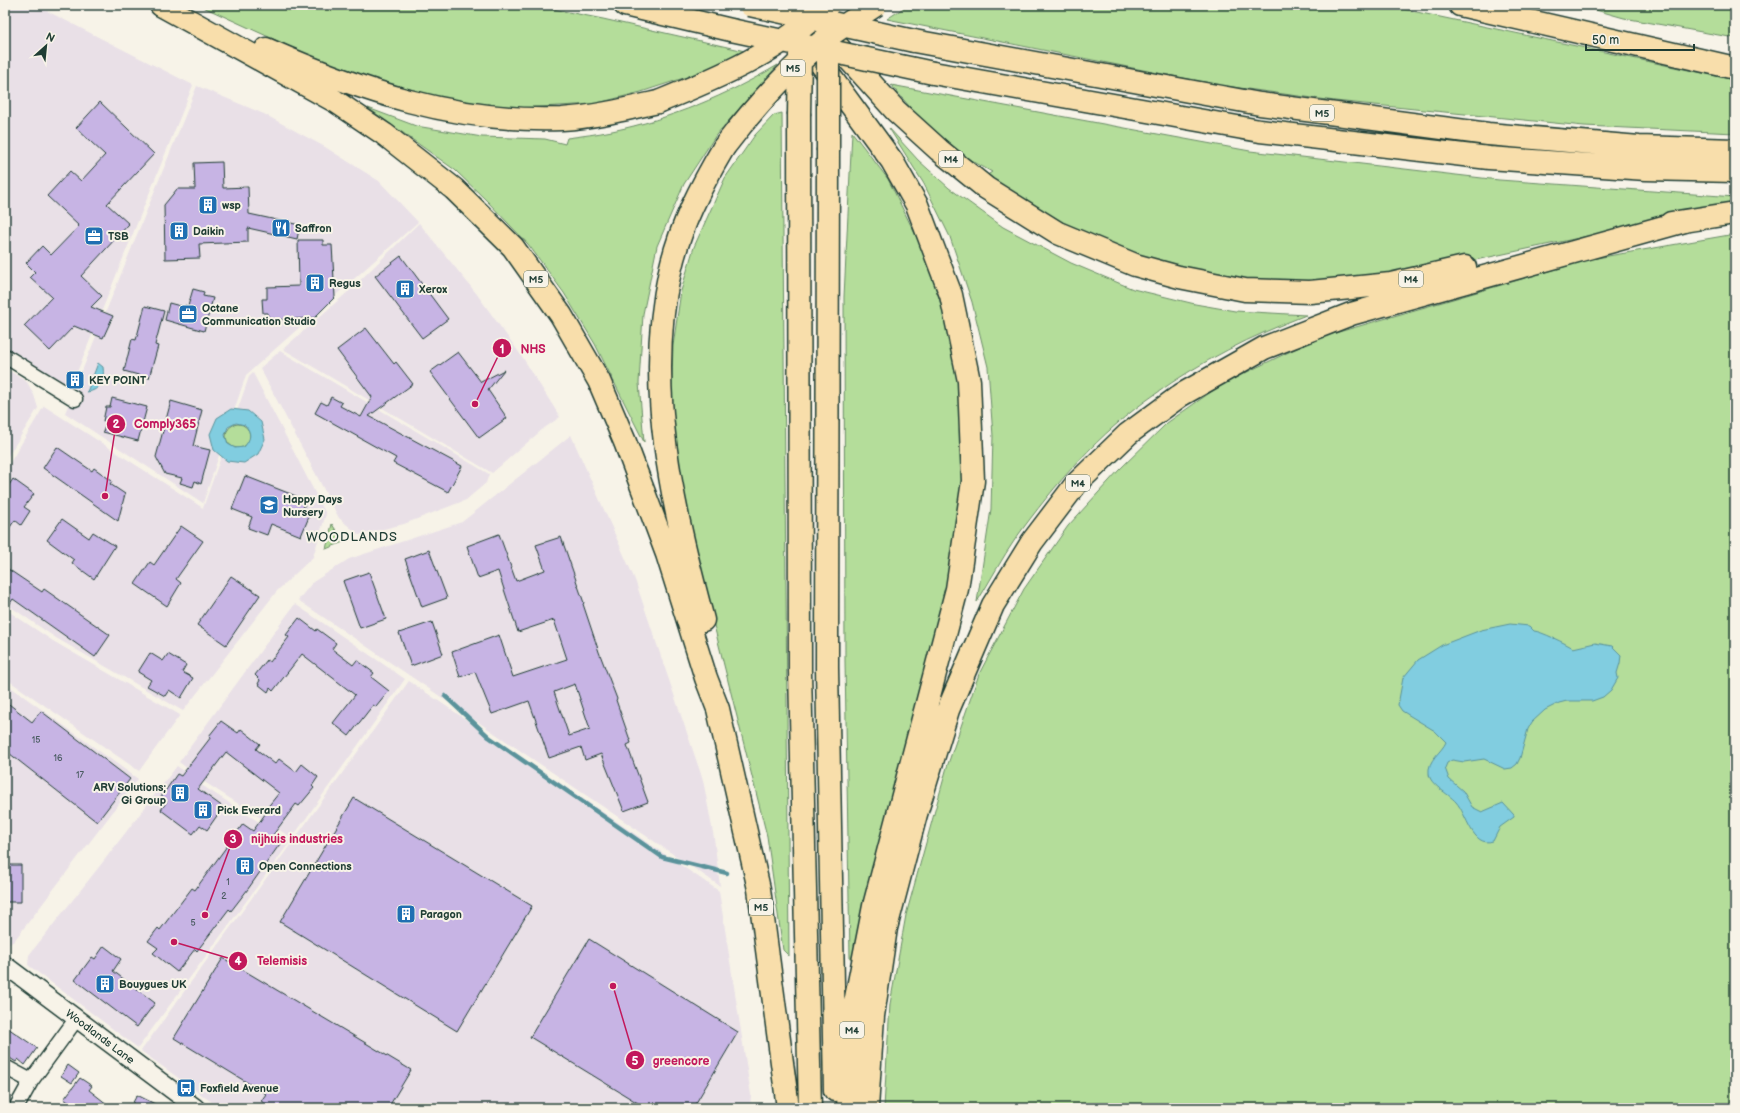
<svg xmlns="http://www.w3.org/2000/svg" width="1740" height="1113" viewBox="0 0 1740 1113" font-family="'Balsamiq Sans',sans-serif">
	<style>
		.built { fill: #e9e0e7 }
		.green { fill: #b4dd9a; stroke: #6a8d67 }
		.water { fill: #81cde0; stroke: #5a939b; fill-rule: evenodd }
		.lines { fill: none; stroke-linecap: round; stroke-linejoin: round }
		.stream { stroke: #5a939b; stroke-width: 4.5 }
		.building { fill: #c7b4e4; stroke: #1f3d34; fill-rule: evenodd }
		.minor-casing { stroke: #1f3d34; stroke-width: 17 }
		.tertiary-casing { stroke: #1f3d34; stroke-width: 20 }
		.motorway-casing { stroke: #1f3d34; stroke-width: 25 }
		.minor { stroke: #f7f3e8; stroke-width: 14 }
		.tertiary { stroke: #f7f3e8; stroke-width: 17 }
		.motorway { stroke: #f8deab; stroke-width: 22 }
		.motorway-bridge-casing { stroke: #1f3d34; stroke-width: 25; stroke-linecap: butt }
		.motorway-bridge { stroke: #f8deab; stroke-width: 22 }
		.labels { text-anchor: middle; stroke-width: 4; stroke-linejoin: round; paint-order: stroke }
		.number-label { font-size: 9px; fill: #495b60 }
		.shield { fill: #f7f3e8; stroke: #60746a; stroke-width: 1 }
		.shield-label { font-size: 10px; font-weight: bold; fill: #1f3d34 }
		.poi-label { font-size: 11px; font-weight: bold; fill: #1f3d34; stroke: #f7f3e8; text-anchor: start }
		.street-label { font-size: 11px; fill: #1f3d34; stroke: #f7f3e8 }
		.quarter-label { font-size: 13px; letter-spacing: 1px; fill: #1f3d34; stroke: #f7f3e8 }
		.leader { fill: none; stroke: #c2185b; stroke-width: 1.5 }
		.callout-dot { fill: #c2185b; stroke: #f7f3e8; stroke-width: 1.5 }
		.mark-label { font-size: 12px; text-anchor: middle; font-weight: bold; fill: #fff }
		.callout-label { font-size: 12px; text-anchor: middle; font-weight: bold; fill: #c2185b; stroke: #f7f3e8; stroke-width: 4; stroke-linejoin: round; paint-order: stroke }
	</style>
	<rect width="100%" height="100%" fill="#f7f3e8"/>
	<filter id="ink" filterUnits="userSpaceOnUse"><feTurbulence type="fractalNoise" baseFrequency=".025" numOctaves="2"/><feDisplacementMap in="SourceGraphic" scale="8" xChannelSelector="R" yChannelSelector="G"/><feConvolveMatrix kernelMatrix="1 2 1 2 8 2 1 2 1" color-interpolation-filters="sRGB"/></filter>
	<g filter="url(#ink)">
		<path class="built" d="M 5,5 L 35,5 L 193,85 L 71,387 L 5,346 Z
			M 197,86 L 264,114 L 325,147 L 379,181 L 418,222 L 246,375 L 203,503 L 65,413 Z
			M 419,223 L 476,293 L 523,358 L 560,417 L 543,429 L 492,473 L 283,349 L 350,290 Z
			M 280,351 L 489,474 L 486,483 L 466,500 L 404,524 L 359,535 L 339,518 L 260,368 Z
			M 5,368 L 27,382 L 34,395 L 38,408 L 5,461 Z
			M 253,373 L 326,514 L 313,557 L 277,591 L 183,711 L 56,638 L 5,603 L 5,471 L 44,406 L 203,508 L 249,377 Z
			M 571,435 L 635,580 L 703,780 L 714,838 L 720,886 L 298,600 L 313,582 L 349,559 L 462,522 Z
			M 295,604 L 405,679 L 292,838 L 206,783 L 179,762 Z
			M 5,609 L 53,641 L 180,715 L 139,771 L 5,678 Z
			M 409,681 L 719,891 L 751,1095 L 750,1108 L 220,1108 L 141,1051 Z
			M 5,683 L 138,779 L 14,941 L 5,947 Z
			M 177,766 L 203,786 L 290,842 L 138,1048 L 28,965 L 29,955 L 99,867 Z"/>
		<path class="green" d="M 199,5 L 533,5 L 603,19 L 745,51 L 699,73 L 641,92 L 594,104 L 521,108 L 451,100 L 372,79 L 306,54 Z
			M 908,5 L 1384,5 L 1735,80 L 1735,133 L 1584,126 L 1335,101 L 1218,85 L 887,19 Z
			M 1578,5 L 1735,5 L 1735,38 L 1624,18 Z
			M 778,65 L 716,135 L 684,184 L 657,246 L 643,314 L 639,383 L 644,442 L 595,344 L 564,293 L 528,244 L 488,202 L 455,170 L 368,108 L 416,126 L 482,137 L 545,139 L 565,144 L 567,138 C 582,136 597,134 612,131 C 671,119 727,95 778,65 Z
			M 891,85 L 1250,151 L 1499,180 L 1735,197 L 1735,208 L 1588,236 L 1438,268 L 1327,283 L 1255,282 L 1197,273 L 1131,254 L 1057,221 L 986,176 L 992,172 L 967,158 L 921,120 Z
			M 782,113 L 789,956 L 783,950 L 767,836 L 686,514 L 675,448 L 671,405 L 673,346 L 681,291 L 694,247 L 725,178 L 755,135 L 774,115 Z
			M 889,128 L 918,160 L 949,188 L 1003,227 L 1071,263 L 1133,289 L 1195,304 L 1235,311 L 1306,315 C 1252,336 1201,361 1154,395 C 1100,432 1054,485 1016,538 C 1002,558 990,581 977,602 L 991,509 L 993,436 L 988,367 L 972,302 L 950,237 L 924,184 Z
			M 852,132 L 888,179 L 923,250 L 947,322 L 962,402 L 966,457 L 952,574 L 855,964 L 850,958 L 845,661 L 844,297 Z
			M 1735,234 L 1735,1108 L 884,1108 L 890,1004 L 906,915 L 947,767 L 979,674 L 1024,589 L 1068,526 L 1119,470 L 1167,423 L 1222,384 L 1318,338 L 1591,259 Z
			M226 436a12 12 0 1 1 24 0a12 12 0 1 1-24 0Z
			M 332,524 L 343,542 L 326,549 Z"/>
		<path class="water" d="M 98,363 L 103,367 C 105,379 100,391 87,392 Z
			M 231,409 L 248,411 L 261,422 L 265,439 L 258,454 L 244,463 L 227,461 L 214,450 L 210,434 L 217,418 ZM 236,423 L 245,425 C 252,433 251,439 244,447 L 235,448 L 228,444 L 225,435 L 228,427 Z
			M 1510,624 L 1529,626 L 1534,631 C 1540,631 1567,644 1573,648 L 1595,643 L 1612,646 L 1621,655 L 1620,663 L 1617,673 L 1618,678 L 1611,690 L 1603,697 L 1592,701 L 1567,701 L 1559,703 L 1545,710 L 1532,722 L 1528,729 L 1520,758 L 1517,764 L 1512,768 L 1505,769 L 1484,759 L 1464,762 L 1452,760 L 1447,763 L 1445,768 L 1449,779 L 1463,791 L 1472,807 L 1482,812 L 1503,803 L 1514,815 L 1514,817 L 1500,827 L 1493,841 C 1472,848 1467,814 1456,802 C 1448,793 1430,785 1429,774 C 1427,760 1442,752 1446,742 L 1435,731 L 1402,711 L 1398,705 L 1403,678 L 1418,660 L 1442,645 L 1481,630 Z"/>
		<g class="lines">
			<path class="stream" d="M 445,696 L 489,737 L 662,857 L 727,873"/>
		</g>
		<path class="building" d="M 100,102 L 154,154 L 107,204 L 129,224 L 81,276 L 102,296 L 91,307 L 113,316 L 103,338 L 74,326 L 50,351 L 24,326 L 52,297 L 30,277 L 35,272 L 26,263 L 42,246 L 51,255 L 79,226 L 47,196 L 70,171 L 81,181 L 105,155 L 76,128 Z
			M 222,162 L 223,188 L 248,187 L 249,214 L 300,225 L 297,239 L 248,228 L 248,242 L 199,244 L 200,258 L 165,259 L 164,205 L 177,189 L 195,189 L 194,163 Z
			M 298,240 L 323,240 L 323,245 L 332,245 L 335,297 L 314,318 L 268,320 L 268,313 L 263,313 L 262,299 L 267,299 L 267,287 L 299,286 Z
			M 401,256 L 448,319 L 422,338 L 375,276 Z
			M 193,289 L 204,292 L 203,296 L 213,298 L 204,331 L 165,320 L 169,303 L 184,307 L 185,305 L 188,306 Z
			M 145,306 L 164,311 L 155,345 L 158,346 L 149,378 L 124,371 L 132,339 L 136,340 Z
			M 366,328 L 394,364 L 396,362 L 413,384 L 369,416 L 462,466 L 448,492 L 393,463 L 396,458 L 315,413 L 321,402 L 327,405 L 331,397 L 342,403 L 340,406 L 361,417 L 372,397 L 337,350 Z
			M 458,352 L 481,382 L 504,370 L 488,390 L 507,418 L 479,438 L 430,372 Z
			M 112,398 L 147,407 L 138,441 L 103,432 L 106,421 L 103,421 L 106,407 L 110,407 Z
			M 171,401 L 202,410 L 193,446 L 210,450 L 201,484 L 195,481 L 193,487 L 180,483 L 182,478 L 165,474 L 156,457 Z
			M 57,447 L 92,471 L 94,468 L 112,481 L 110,484 L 125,494 L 118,521 L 43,468 Z
			M 245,476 L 306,500 L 303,509 L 311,512 L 301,536 L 271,524 L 267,535 L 248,528 L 252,517 L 232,509 Z
			M 13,479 L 34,494 L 24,507 L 30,511 L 21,525 L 15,520 L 5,534 L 5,491 Z
			M 62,519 L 89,538 L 93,532 L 115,546 L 94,579 L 72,563 L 74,560 L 47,540 Z
			M 181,526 L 203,541 L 176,579 L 181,583 L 167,606 L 135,584 L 150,562 L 154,565 Z
			M 499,534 L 516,581 L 545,570 L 536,545 L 561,537 L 584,603 L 583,604 L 599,652 L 617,699 L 616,700 L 631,743 L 627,745 L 648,802 L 624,811 L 601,754 L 585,760 L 581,747 L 549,758 L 529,701 L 492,714 L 475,672 L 460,677 L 452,652 L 499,635 L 513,677 L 567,659 L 554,620 L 518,632 L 498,571 L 478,578 L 467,546 ZM 575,684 L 590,729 L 569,736 L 554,692 Z
			M 429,550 L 447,598 L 422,607 L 405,559 Z
			M 5,567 L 42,592 L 44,589 L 110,635 L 95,657 L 13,599 L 5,611 Z
			M 369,572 L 386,619 L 360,628 L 343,581 Z
			M 231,576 L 260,595 L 226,645 L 197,625 Z
			M 299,618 L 316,631 L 317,629 L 336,643 L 332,649 L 353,665 L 357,660 L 374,673 L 371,677 L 389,691 L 376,707 L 373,705 L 349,736 L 333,723 L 355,695 L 302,654 L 273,691 L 270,688 L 268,692 L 258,684 L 260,680 L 255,675 L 267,660 L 270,662 L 289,637 L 286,635 Z
			M 432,622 L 443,654 L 411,666 L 399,633 Z
			M 150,653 L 163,661 L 168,654 L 186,665 L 182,672 L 193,678 L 181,698 L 169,690 L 165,696 L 147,686 L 151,680 L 138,672 Z
			M 5,701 L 32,722 L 41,711 L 130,779 L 97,822 L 5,750 Z
			M 221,721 L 238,733 L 241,729 L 260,744 L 256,749 L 275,764 L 279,759 L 296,772 L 302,764 L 318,777 L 312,786 L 314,788 L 299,806 L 296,804 L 273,835 L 282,841 L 248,889 L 231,911 L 229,909 L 197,951 L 195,949 L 177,972 L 153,953 L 158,948 L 148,941 L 158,928 L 160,930 L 192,888 L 195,890 L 243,824 L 253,831 L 268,810 L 266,809 L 279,793 L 226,752 L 198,789 L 223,807 L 207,830 L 200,825 L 193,834 L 161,810 L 167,801 L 161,797 L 177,774 L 181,776 L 211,737 L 209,736 Z
			M 354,798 L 532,906 L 457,1031 L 280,922 Z
			M 5,865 L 21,865 L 21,902 L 5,902 Z
			M 589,939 L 738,1032 L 693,1108 L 646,1108 L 530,1037 Z
			M 104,946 L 121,959 L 113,971 L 155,1003 L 137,1027 L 75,980 L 92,957 L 95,959 Z
			M 223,958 L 411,1070 L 388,1108 L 272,1108 L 261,1101 L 266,1094 L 174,1038 Z
			M 5,1026 L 37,1048 L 25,1065 L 18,1059 L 16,1062 L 5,1055 Z
			M 68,1065 L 79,1073 L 72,1083 L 61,1076 Z
			M 80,1078 L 92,1086 L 89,1090 L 112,1108 L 77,1108 L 64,1099 Z
			M 137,1095 L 163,1108 L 130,1108 Z"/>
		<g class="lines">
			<g class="minor-casing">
				<path id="minor" d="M 5,356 L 75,399
					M 5,1067 L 31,1081
					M 16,1108 L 31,1081 L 77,1018"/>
			</g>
			<g class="tertiary-casing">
				<g id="tertiary">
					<path id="s1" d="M 5,965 L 196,1108"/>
				</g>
			</g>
			<g class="motorway-casing">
				<path id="motorway" d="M 161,5 L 335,101 L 384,134 L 454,189 L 513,247 L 561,315 L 599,381 L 625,442 L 667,554 L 706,678 L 718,709 L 759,889 L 788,1108
					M 625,5 L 731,30
					M 804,5 L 819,26 L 896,111 L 939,150 L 986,188 L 1058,233 L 1135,265 L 1179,277 L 1245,290 L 1310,292 L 1391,284 L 1465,267
					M 1460,5 L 1735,68
					M 914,41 L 1260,104 L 1488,134 L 1639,147 L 1735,150
					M 266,49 C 361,91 456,123 562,119 C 594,117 627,109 658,102
					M 821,64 L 892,161 L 917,205 L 951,295 L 969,381 L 973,481 L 957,589 L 874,906 L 854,1008 L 848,1108
					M 933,73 L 1260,131 L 1489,158 L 1646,169 L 1735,171
					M 799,115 L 800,671 L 810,1108
					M 828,151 L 827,668 L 835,1090
					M 1671,223 L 1735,213
					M 703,620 C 673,507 644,387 670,271 C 680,226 701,186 724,147
					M 867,1108 L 873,1016 L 886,928 L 916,814 L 948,710 L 993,605 L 1032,542 L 1076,484 L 1128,434 L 1181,395 L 1264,348 L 1351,314 L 1685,221"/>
			</g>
			<use href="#minor" class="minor"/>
			<use href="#tertiary" class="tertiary"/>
			<use href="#motorway" class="motorway"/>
			<g class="motorway-bridge-casing">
				<path id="motorway-bridge" d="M 750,5 L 914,41
					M 731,30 L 933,73
					M 658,102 C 720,77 779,52 828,5
					M 799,115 L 800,54
					M 724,147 C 752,110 783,76 818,45 C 835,30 857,18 876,5
					M 828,151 L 828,36"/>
			</g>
			<use href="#motorway-bridge" class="motorway-bridge"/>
		</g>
	</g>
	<defs>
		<g id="building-square" transform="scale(1)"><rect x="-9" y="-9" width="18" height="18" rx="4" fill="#1f6fb2" stroke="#f7f3e8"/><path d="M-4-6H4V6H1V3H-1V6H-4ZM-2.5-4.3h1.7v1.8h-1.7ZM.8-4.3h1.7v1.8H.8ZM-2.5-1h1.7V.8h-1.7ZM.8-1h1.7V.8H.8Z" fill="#fff"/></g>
		<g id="restaurant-square" transform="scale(1)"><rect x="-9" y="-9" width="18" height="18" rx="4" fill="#1f6fb2" stroke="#f7f3e8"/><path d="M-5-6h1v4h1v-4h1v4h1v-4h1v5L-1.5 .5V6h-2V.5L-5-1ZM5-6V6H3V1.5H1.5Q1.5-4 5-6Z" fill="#fff"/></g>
		<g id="office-square" transform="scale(1)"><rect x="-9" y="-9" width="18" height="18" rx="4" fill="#1f6fb2" stroke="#f7f3e8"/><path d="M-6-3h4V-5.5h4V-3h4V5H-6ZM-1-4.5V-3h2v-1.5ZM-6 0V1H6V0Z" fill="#fff"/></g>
		<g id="school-square" transform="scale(1)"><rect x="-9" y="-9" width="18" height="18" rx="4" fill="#1f6fb2" stroke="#f7f3e8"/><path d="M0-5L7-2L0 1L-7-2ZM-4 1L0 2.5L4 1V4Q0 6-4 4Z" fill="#fff"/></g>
		<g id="bus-square" transform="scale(1)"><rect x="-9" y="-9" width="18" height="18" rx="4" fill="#1f6fb2" stroke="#f7f3e8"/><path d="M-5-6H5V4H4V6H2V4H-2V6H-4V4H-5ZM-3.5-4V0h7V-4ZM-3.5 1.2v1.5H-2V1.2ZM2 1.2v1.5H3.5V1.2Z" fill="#fff"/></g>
	</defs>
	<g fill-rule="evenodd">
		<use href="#building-square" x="208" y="205"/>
		<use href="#restaurant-square" x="281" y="228"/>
		<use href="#building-square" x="179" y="231"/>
		<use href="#office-square" x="94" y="236"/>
		<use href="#building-square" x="315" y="283"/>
		<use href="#building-square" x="405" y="289"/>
		<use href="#office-square" x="188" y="314"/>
		<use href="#building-square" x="75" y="380"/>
		<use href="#school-square" x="269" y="505"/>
		<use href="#building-square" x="180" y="793"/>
		<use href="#building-square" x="203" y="810"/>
		<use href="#building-square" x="245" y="866"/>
		<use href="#building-square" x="406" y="914"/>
		<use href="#building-square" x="105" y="984"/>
		<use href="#bus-square" x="186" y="1088"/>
	</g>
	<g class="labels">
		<g class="number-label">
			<text x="36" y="743">15</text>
			<text x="58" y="761">16</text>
			<text x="80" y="778">17</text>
			<text x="228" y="885">1</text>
			<text x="224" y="899">2</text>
			<text x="193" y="926">5</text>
		</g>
		<g class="shield">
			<rect x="781" y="60" width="24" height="16" rx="3"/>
			<rect x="1310" y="105" width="24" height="16" rx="3"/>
			<rect x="939" y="151" width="24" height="16" rx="3"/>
			<rect x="524" y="271" width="24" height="16" rx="3"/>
			<rect x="1399" y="271" width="24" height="16" rx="3"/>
			<rect x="1066" y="475" width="24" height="16" rx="3"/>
			<rect x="749" y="899" width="24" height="16" rx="3"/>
			<rect x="840" y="1022" width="24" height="16" rx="3"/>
		</g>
		<g class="shield-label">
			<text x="793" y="72">M5</text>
			<text x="1322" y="117">M5</text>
			<text x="951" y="163">M4</text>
			<text x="536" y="283">M5</text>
			<text x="1411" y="283">M4</text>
			<text x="1078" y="487">M4</text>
			<text x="761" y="911">M5</text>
			<text x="852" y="1034">M4</text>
		</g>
		<g class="poi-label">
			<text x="222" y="209">wsp</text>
			<text x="295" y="232">Saffron</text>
			<text x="193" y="235">Daikin</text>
			<text x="108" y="240">TSB</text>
			<text x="329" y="287">Regus</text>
			<text x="419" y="293">Xerox</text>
			<text x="202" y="312">Octane<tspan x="202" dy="13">Communication Studio</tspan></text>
			<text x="89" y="384">KEY POINT</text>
			<text x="283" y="503">Happy Days<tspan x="283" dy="13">Nursery</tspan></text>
			<text x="166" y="791" text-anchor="end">ARV Solutions;<tspan x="166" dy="13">Gi Group</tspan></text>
			<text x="217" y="814">Pick Everard</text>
			<text x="259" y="870">Open Connections</text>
			<text x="420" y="918">Paragon</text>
			<text x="119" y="988">Bouygues UK</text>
			<text x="200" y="1092">Foxfield Avenue</text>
		</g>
		<g class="street-label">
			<text dy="4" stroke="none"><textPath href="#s1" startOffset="119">Woodlands Lane</textPath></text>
		</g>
		<g class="quarter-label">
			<text x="352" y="541">WOODLANDS</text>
		</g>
	</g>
	<path class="leader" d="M475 404L502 348M105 496L116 424M205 915L233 839M174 942L238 961M613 986L635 1060"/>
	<g class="callout-dot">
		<circle cx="475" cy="404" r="4"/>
		<circle cx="105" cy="496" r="4"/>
		<circle cx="205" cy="915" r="4"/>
		<circle cx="174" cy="942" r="4"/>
		<circle cx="613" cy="986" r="4"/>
		<circle cx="502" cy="348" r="10"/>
		<circle cx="116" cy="424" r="10"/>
		<circle cx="233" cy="839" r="10"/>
		<circle cx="238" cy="961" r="10"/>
		<circle cx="635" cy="1060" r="10"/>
	</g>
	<g class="mark-label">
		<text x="502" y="353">1</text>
		<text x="116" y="428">2</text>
		<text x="233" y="843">3</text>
		<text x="238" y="965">4</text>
		<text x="635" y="1065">5</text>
	</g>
	<g class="callout-label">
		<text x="533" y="353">NHS</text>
		<text x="165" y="428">Comply365</text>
		<text x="297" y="843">nijhuis industries</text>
		<text x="282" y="965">Telemisis</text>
		<text x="681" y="1065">greencore</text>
	</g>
	<rect width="1740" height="1113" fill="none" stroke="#f7f3e8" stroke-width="20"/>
	<rect x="10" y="10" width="1720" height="1093" fill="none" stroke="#1f3d34" stroke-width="1.5" filter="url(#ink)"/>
	<g transform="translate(46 46) rotate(27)" stroke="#f7f3e8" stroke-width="3" paint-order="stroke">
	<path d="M0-3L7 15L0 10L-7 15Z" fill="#1f3d34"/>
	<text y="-6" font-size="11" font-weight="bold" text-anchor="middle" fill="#1f3d34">N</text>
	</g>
	<path d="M1586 44v6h108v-6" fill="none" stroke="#1f3d34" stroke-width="2"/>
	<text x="1592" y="44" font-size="12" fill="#1f3d34" stroke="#f7f3e8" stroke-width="3" paint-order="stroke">50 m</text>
</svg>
